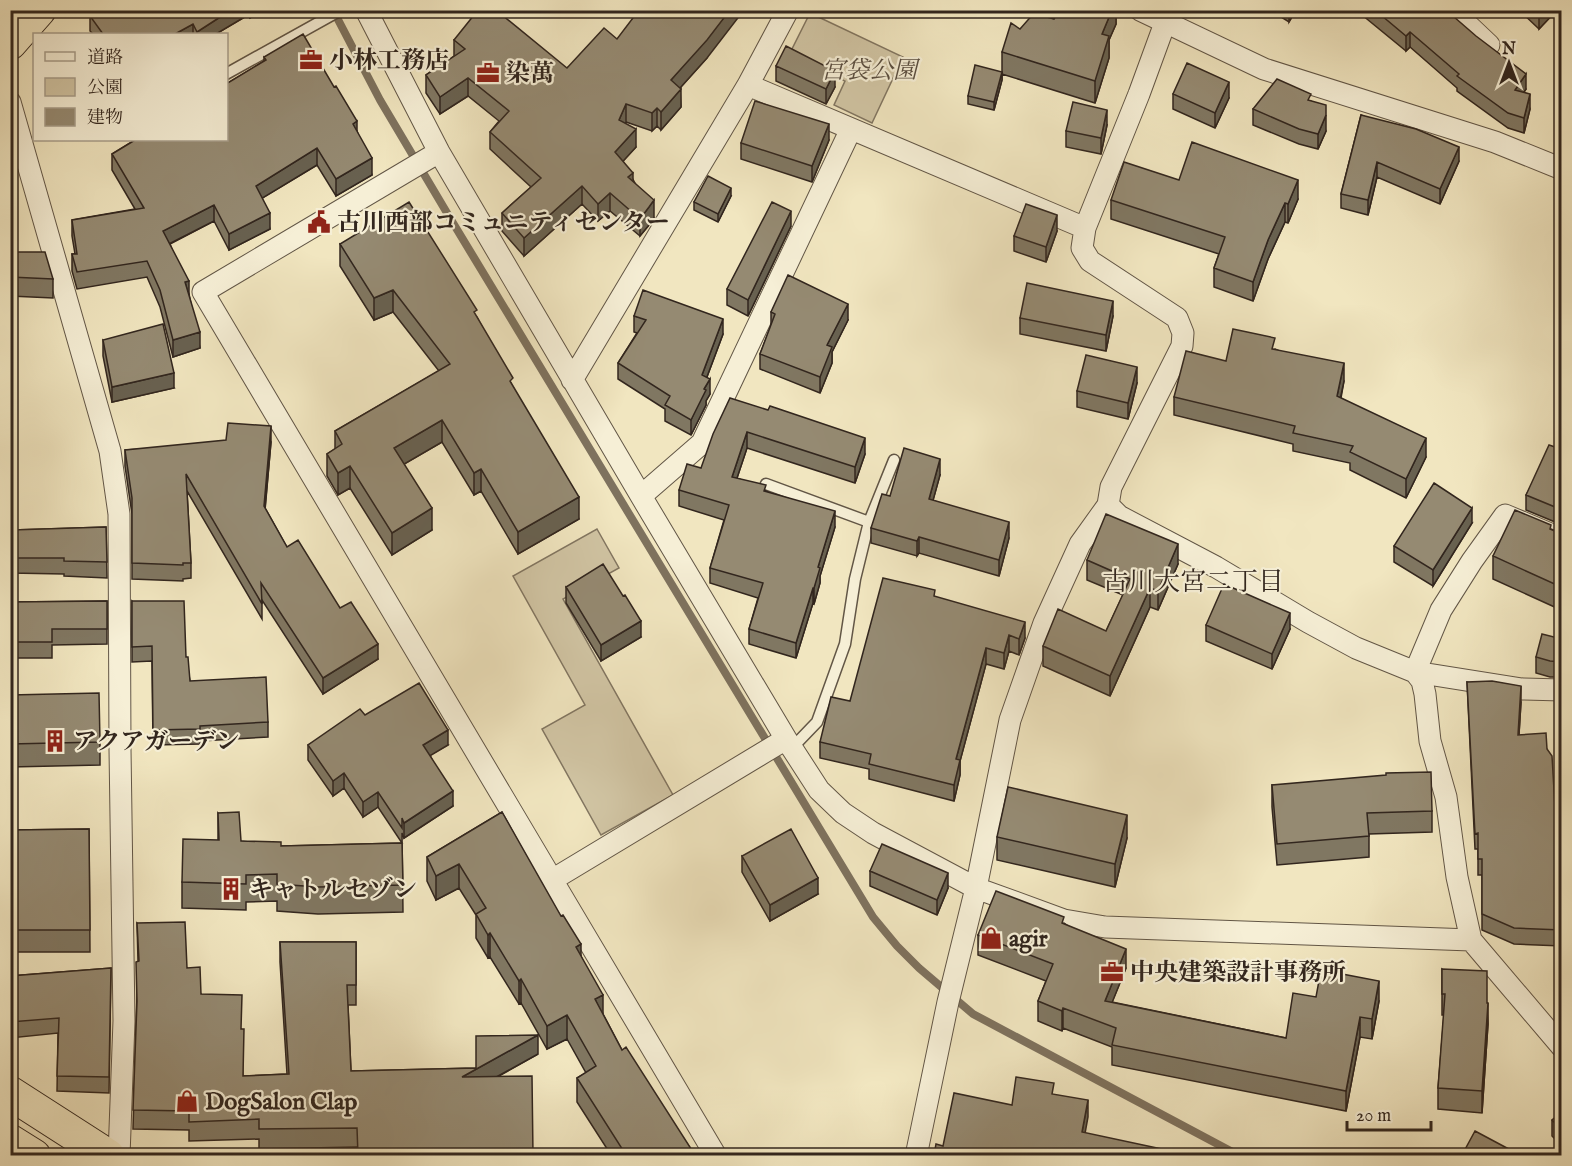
<svg xmlns="http://www.w3.org/2000/svg" width="1572" height="1166" viewBox="0 0 1572 1166" font-family="'IM FELL English','Noto Serif JP',serif">
	<style>
		.green { fill: #d1c5a4; stroke: #827661; stroke-width: 1.5 }
		.lines { fill: none; stroke-linecap: round; stroke-linejoin: round }
		.stream { stroke: #7e725e; stroke-width: 8 }
		.service-casing { stroke: #625646; stroke-width: 13 }
		.minor-casing { stroke: #625646; stroke-width: 23 }
		.trunk-casing { stroke: #32261e; stroke-width: 35 }
		.service { stroke: #f6efd6; stroke-width: 10 }
		.minor { stroke: #f6efd6; stroke-width: 21 }
		.trunk { stroke: #f1e6c0; stroke-width: 33 }
		.wall { fill: #807762; stroke: #32261e; stroke-width: 1.5 }
		.shaded-wall { fill: #686150; stroke: #32261e; stroke-width: 1.5 }
		.building { fill: #958a72; stroke: #32261e; stroke-width: 1.5 }
		.labels { text-anchor: middle; stroke-width: 4.5; stroke-linejoin: round; paint-order: stroke }
		.poi-label { font-size: 24px; font-weight: bold; fill: #32261e; stroke: #f6efd6; text-anchor: start }
		.park-label { font-size: 24px; font-style: italic; fill: #5a4e40; stroke: #f6efd6 }
		.neighbourhood-label { font-size: 26px; fill: #32261e; stroke: #f6efd6 }
	</style>
	<rect width="100%" height="100%" fill="#f1e6c0"/>
	<filter id="stains"><feTurbulence type="fractalNoise" baseFrequency=".00333" numOctaves="4"/><feColorMatrix values="0 0 0 0 .2 0 0 0 0 .09 0 0 0 0 .02 0 0 0 .5 -.17"/></filter>
	<radialGradient id="worn" r=".72"><stop offset=".6" stop-color="#630" stop-opacity="0"/><stop offset="1" stop-color="#630" stop-opacity=".3"/></radialGradient>
	<path class="green" d="M 810,13 L 903,57 L 872,123 L 834,105 L 845,81 L 789,55 Z
		M 597,529 L 619,568 L 563,599 L 673,795 L 601,835 L 542,729 L 585,705 L 513,576 Z"/>
	<g class="lines">
		<path class="stream" d="M 333,10 L 380,100 L 450,218 L 873,917 L 897,946 L 919,968 L 973,1014 L 1240,1156"/>
		<g class="service-casing">
			<path id="service" d="M 226,74 L 341,10
				M 766,484 L 869,522
				M 792,748 L 817,722 L 845,644 L 855,579 L 869,522 L 894,460"/>
		</g>
		<g class="minor-casing">
			<path id="minor" d="M 366,10 L 439,152 L 641,496 L 786,739 L 819,790 L 843,813 L 873,833 L 976,888 L 1064,920 L 1105,927 L 1471,940
				M 1140,10 L 1264,69 L 1495,142 L 1562,169
				M 1174,10 L 1165,23 L 1139,94 L 1085,228 L 1082,248 L 1090,261 L 1177,318 L 1183,333 L 1182,346 L 1111,487 L 1108,505 L 1119,516 L 1216,567 L 1308,622 L 1356,648 L 1415,672 L 1422,681 L 1425,694 L 1430,741 L 1446,797 L 1457,877 L 1471,940 L 1562,1047
				M 1452,10 L 1489,45
				M 748,85 L 1085,228
				M 10,102 L 110,451 L 119,514 L 120,749 L 124,1021 L 119,1156
				M 439,152 L 203,292 L 716,1156
				M 572,380 L 748,85 L 788,10
				M 641,496 L 702,443 L 851,129
				M 1562,539 L 1505,515 L 1472,561 L 1441,610 L 1415,672 L 1522,689 L 1562,690
				M 552,880 L 786,739
				M 916,1156 L 948,1002 L 976,888 L 1010,720 L 1044,623 L 1080,544 L 1108,505"/>
		</g>
		<g class="trunk-casing">
			<path id="trunk" d="M 10,43 L 39,10
				M 10,1093 L 108,1156
				M 10,1141 L 34,1156"/>
		</g>
		<use href="#service" class="service"/>
		<use href="#minor" class="minor"/>
		<use href="#trunk" class="trunk"/>
	</g>
	<path class="wall" d="M 99,10 L 263,10 L 250,18 L 248,15 L 216,34 L 93,34 L 90,31 L 90,16 Z
		M 1116,10 L 1116,24 L 1109,40 L 1109,58 L 1095,103 L 1002,74 L 1002,80 L 994,110 L 968,104 L 968,96 L 1002,72 L 1002,52 L 1020,29 L 1054,19 Z
		M 1270,10 L 1296,10 L 1289,22 Z
		M 1356,10 L 1446,10 L 1526,89 L 1524,92 L 1530,109 L 1524,133 L 1508,128 L 1457,91 L 1457,88 L 1410,47 L 1406,51 Z
		M 1519,10 L 1557,10 L 1539,29 Z
		M 617,39 L 707,58 L 680,88 L 681,107 L 661,130 L 657,126 L 652,131 L 626,122 L 625,124 L 636,147 L 623,161 L 654,218 L 649,225 L 640,236 L 610,211 L 598,221 L 582,204 L 524,256 L 502,231 L 502,213 L 531,187 L 490,149 L 490,132 L 499,121 L 468,96 L 440,114 L 426,93 L 426,75 L 454,56 L 454,40 L 567,68 Z
		M 264,57 L 357,131 L 372,175 L 336,196 L 317,165 L 262,198 L 270,229 L 229,250 L 214,221 L 170,244 L 189,294 L 200,348 L 173,357 L 160,307 L 147,277 L 77,289 L 72,271 L 72,254 L 75,254 L 72,236 L 72,220 L 135,209 L 112,170 L 112,154 L 264,61 Z
		M 776,66 L 835,87 L 826,104 L 776,81 Z
		M 1173,94 L 1229,98 L 1215,128 L 1173,109 Z
		M 1311,101 L 1326,131 L 1318,149 L 1299,144 L 1253,125 L 1253,109 Z
		M 1361,115 L 1459,161 L 1440,204 L 1377,177 L 1368,215 L 1341,208 L 1341,194 Z
		M 1107,125 L 1101,154 L 1066,147 L 1066,131 Z
		M 829,140 L 812,182 L 741,159 L 741,143 Z
		M 1179,180 L 1298,199 L 1288,223 L 1285,222 L 1268,259 L 1253,301 L 1214,287 L 1214,268 L 1219,254 L 1111,219 L 1111,200 Z
		M 731,196 L 718,222 L 694,210 L 694,202 Z
		M 791,226 L 748,316 L 727,305 L 727,289 Z
		M 1057,231 L 1046,262 L 1014,251 L 1014,236 Z
		M 340,244 L 477,317 L 513,387 L 579,519 L 518,554 L 481,491 L 474,495 L 442,442 L 404,464 L 432,530 L 392,555 L 350,488 L 338,495 L 327,476 L 327,454 L 335,449 L 335,431 L 439,371 L 393,312 L 374,320 L 340,266 Z
		M 10,252 L 53,279 L 53,298 L 10,296 Z
		M 771,312 L 848,320 L 832,352 L 832,363 L 820,393 L 760,369 L 760,354 L 771,326 Z
		M 634,316 L 723,334 L 707,377 L 710,394 L 706,401 L 706,405 L 691,435 L 665,421 L 665,409 L 618,379 L 618,363 L 637,333 L 634,332 Z
		M 1113,316 L 1106,351 L 1020,334 L 1020,318 Z
		M 103,340 L 174,388 L 112,402 L 103,356 Z
		M 1275,349 L 1344,381 L 1341,398 L 1426,457 L 1406,498 L 1350,470 L 1350,463 L 1293,451 L 1293,444 L 1174,415 L 1174,397 L 1226,361 Z
		M 1137,383 L 1128,419 L 1077,407 L 1077,391 Z
		M 768,410 L 865,454 L 855,483 L 747,448 L 737,478 L 766,491 L 835,527 L 820,576 L 820,583 L 814,604 L 813,603 L 796,658 L 749,644 L 749,629 L 758,598 L 710,583 L 710,568 L 724,520 L 679,506 L 679,490 L 701,468 Z
		M 1562,425 L 1562,522 L 1560,524 L 1526,510 L 1526,495 L 1555,447 Z
		M 271,442 L 265,508 L 287,547 L 340,608 L 378,659 L 323,694 L 262,600 L 262,619 L 187,491 L 191,563 L 191,578 L 183,579 L 183,581 L 132,579 L 132,514 L 125,466 L 125,450 Z
		M 940,475 L 933,500 L 1009,538 L 999,576 L 919,553 L 917,556 L 871,543 L 871,528 L 890,496 Z
		M 1472,523 L 1433,586 L 1394,562 L 1394,546 Z
		M 106,527 L 107,578 L 64,576 L 64,574 L 10,573 L 10,528 L 12,530 Z
		M 1551,529 L 1562,534 L 1559,609 L 1493,579 L 1493,556 Z
		M 1087,560 L 1178,564 L 1158,610 L 1150,607 L 1110,696 L 1043,666 L 1043,646 L 1106,631 L 1123,595 L 1087,580 Z
		M 566,587 L 641,637 L 601,661 L 566,603 Z
		M 935,597 L 1025,638 L 1019,655 L 1009,651 L 1004,669 L 986,664 L 960,761 L 960,775 L 954,801 L 869,779 L 869,769 L 820,758 L 820,742 L 850,701 Z
		M 107,601 L 107,644 L 52,645 L 52,658 L 10,658 L 10,602 Z
		M 132,601 L 186,657 L 190,681 L 268,722 L 268,737 L 200,741 L 200,744 L 153,745 L 152,661 L 132,662 Z
		M 1206,625 L 1290,629 L 1272,669 L 1206,641 Z
		M 1562,639 L 1562,677 L 1550,677 L 1536,673 L 1536,657 Z
		M 1467,682 L 1521,702 L 1519,735 L 1547,749 L 1555,807 L 1562,807 L 1562,946 L 1514,944 L 1482,930 L 1482,875 L 1478,875 L 1478,849 L 1475,849 Z
		M 10,695 L 100,742 L 100,765 L 10,767 Z
		M 365,715 L 448,745 L 430,755 L 453,806 L 404,838 L 402,833 L 403,912 L 318,914 L 277,911 L 277,901 L 246,902 L 246,910 L 182,908 L 182,882 L 218,840 L 218,813 L 241,841 L 281,846 L 402,843 L 378,807 L 363,817 L 344,788 L 333,796 L 308,760 L 308,745 Z
		M 1272,785 L 1432,811 L 1432,832 L 1369,834 L 1369,857 L 1277,865 L 1272,807 Z
		M 502,812 L 581,956 L 603,1014 L 622,1050 L 695,1155 L 611,1155 L 577,1102 L 577,1078 L 586,1073 L 567,1039 L 547,1049 L 521,1003 L 519,1004 L 490,957 L 488,958 L 476,938 L 476,915 L 459,888 L 436,900 L 427,881 L 427,857 Z
		M 89,829 L 90,952 L 10,952 L 10,830 Z
		M 997,837 L 1127,838 L 1115,887 L 997,860 Z
		M 742,856 L 818,894 L 770,921 L 742,872 Z
		M 870,871 L 948,888 L 937,915 L 870,886 Z
		M 137,923 L 187,968 L 201,994 L 241,1029 L 243,1076 L 287,1074 L 280,962 L 280,942 L 356,942 L 356,1005 L 348,1005 L 351,1071 L 476,1068 L 538,1054 L 499,1076 L 533,1155 L 358,1155 L 357,1147 L 259,1149 L 259,1139 L 189,1141 L 189,1130 L 133,1129 L 138,961 Z
		M 1064,923 L 1126,968 L 1112,1002 L 1286,1038 L 1316,997 L 1379,1001 L 1372,1039 L 1360,1037 L 1346,1111 L 1112,1065 L 1112,1047 L 1063,1028 L 1062,1031 L 1038,1021 L 1038,1001 L 1046,981 L 978,955 L 978,935 Z
		M 111,968 L 109,1093 L 57,1091 L 58,1033 L 10,1038 L 10,976 Z
		M 1442,969 L 1487,1003 L 1488,1024 L 1482,1113 L 1438,1109 L 1438,1088 L 1444,1015 L 1442,1015 Z
		M 1562,1112 L 1562,1146 L 1552,1136 L 1552,1120 Z"/>
	<path class="shaded-wall" d="M 231,10 L 248,10 L 248,15 L 216,34 L 197,34 L 197,32 Z
		M 250,10 L 263,10 L 250,18 Z
		M 730,10 L 744,10 L 707,58 L 671,98 L 671,80 Z
		M 1112,10 L 1116,10 L 1116,24 L 1109,40 L 1109,58 L 1095,103 L 1095,81 L 1102,34 Z
		M 1289,10 L 1296,10 L 1289,22 Z
		M 1542,10 L 1557,10 L 1539,29 L 1539,14 Z
		M 193,24 L 193,34 L 175,34 Z
		M 1410,32 L 1410,47 L 1406,51 L 1406,36 Z
		M 835,71 L 835,87 L 826,104 L 826,89 Z
		M 1002,72 L 1002,80 L 994,110 L 994,102 Z
		M 1526,74 L 1526,89 L 1515,105 L 1515,90 Z
		M 468,78 L 468,96 L 440,114 L 440,97 Z
		M 1229,82 L 1229,98 L 1215,128 L 1215,113 Z
		M 681,89 L 681,107 L 661,130 L 661,112 Z
		M 1530,94 L 1530,109 L 1524,133 L 1524,118 Z
		M 626,104 L 626,122 L 619,138 L 619,120 Z
		M 657,108 L 657,126 L 652,131 L 652,113 Z
		M 1107,110 L 1107,125 L 1101,154 L 1101,138 Z
		M 1326,115 L 1326,131 L 1318,149 L 1318,134 Z
		M 357,121 L 357,138 L 353,124 Z
		M 829,124 L 829,140 L 812,182 L 812,166 Z
		M 636,129 L 636,147 L 615,170 L 615,152 Z
		M 1459,147 L 1459,161 L 1440,204 L 1440,189 Z
		M 317,148 L 317,165 L 256,202 L 256,186 Z
		M 372,158 L 372,175 L 336,196 L 336,179 Z
		M 1377,162 L 1377,177 L 1368,215 L 1368,200 Z
		M 633,173 L 633,191 L 628,177 Z
		M 1298,180 L 1298,199 L 1288,223 L 1288,204 Z
		M 582,186 L 582,204 L 524,256 L 524,238 Z
		M 731,188 L 731,196 L 718,222 L 718,214 Z
		M 610,193 L 610,211 L 598,221 L 598,204 Z
		M 654,200 L 654,218 L 649,225 L 640,236 L 640,219 Z
		M 1285,203 L 1285,222 L 1268,259 L 1253,301 L 1253,282 L 1268,240 Z
		M 214,205 L 214,221 L 163,247 L 163,231 Z
		M 791,211 L 791,226 L 748,316 L 748,300 Z
		M 270,213 L 270,229 L 229,250 L 229,234 Z
		M 1057,215 L 1057,231 L 1046,262 L 1046,247 Z
		M 189,281 L 189,297 L 185,282 Z
		M 393,290 L 393,312 L 374,320 L 374,298 Z
		M 1113,301 L 1113,316 L 1106,351 L 1106,335 Z
		M 848,304 L 848,320 L 832,352 L 832,363 L 820,393 L 820,377 L 827,345 Z
		M 723,319 L 723,334 L 702,390 L 702,375 Z
		M 200,332 L 200,348 L 173,357 L 173,340 Z
		M 1344,363 L 1344,381 L 1337,414 L 1337,396 Z
		M 1137,367 L 1137,383 L 1128,419 L 1128,403 Z
		M 174,373 L 174,388 L 112,402 L 112,387 Z
		M 710,379 L 710,394 L 706,401 L 706,405 L 691,435 L 691,420 L 704,389 Z
		M 442,420 L 442,442 L 394,470 L 394,448 Z
		M 271,426 L 271,442 L 264,522 L 264,506 Z
		M 747,432 L 747,448 L 732,493 L 732,477 Z
		M 865,438 L 865,454 L 855,483 L 855,467 Z
		M 1426,438 L 1426,457 L 1406,498 L 1406,479 Z
		M 940,459 L 940,475 L 929,515 L 929,499 Z
		M 350,466 L 350,488 L 338,495 L 338,473 Z
		M 481,469 L 481,491 L 474,495 L 474,473 Z
		M 579,497 L 579,519 L 518,554 L 518,532 Z
		M 1562,507 L 1562,522 L 1560,524 L 1560,509 Z
		M 432,508 L 432,530 L 392,555 L 392,533 Z
		M 1472,508 L 1472,523 L 1433,586 L 1433,570 Z
		M 835,511 L 835,527 L 820,576 L 820,583 L 814,604 L 814,588 L 818,567 Z
		M 1009,522 L 1009,538 L 999,576 L 999,560 Z
		M 919,537 L 919,553 L 917,556 L 917,541 Z
		M 1178,544 L 1178,564 L 1158,610 L 1158,591 Z
		M 1562,580 L 1562,603 L 1559,609 L 1559,586 Z
		M 813,588 L 813,603 L 796,658 L 796,643 Z
		M 1150,588 L 1150,607 L 1110,696 L 1110,676 Z
		M 1290,613 L 1290,629 L 1272,669 L 1272,654 Z
		M 641,621 L 641,637 L 601,661 L 601,645 Z
		M 1025,622 L 1025,638 L 1019,655 L 1019,639 Z
		M 1009,635 L 1009,651 L 1004,669 L 1004,653 Z
		M 378,644 L 378,659 L 323,694 L 323,678 Z
		M 986,648 L 986,664 L 960,761 L 960,775 L 954,801 L 954,785 L 956,759 Z
		M 1521,686 L 1521,702 L 1518,750 L 1518,735 Z
		M 448,730 L 448,745 L 423,760 L 423,745 Z
		M 344,773 L 344,788 L 333,796 L 333,781 Z
		M 453,791 L 453,806 L 404,838 L 404,823 Z
		M 378,792 L 378,807 L 363,817 L 363,802 Z
		M 1127,815 L 1127,838 L 1115,887 L 1115,864 Z
		M 459,864 L 459,888 L 436,900 L 436,876 Z
		M 948,873 L 948,888 L 937,915 L 937,900 Z
		M 818,878 L 818,894 L 770,921 L 770,905 Z
		M 490,933 L 490,957 L 488,958 L 488,935 Z
		M 581,944 L 581,968 L 576,947 Z
		M 1126,949 L 1126,968 L 1105,1020 L 1105,1001 Z
		M 521,979 L 521,1003 L 519,1004 L 519,981 Z
		M 1379,981 L 1379,1001 L 1372,1039 L 1372,1019 Z
		M 603,995 L 603,1019 L 595,999 Z
		M 1488,1003 L 1488,1024 L 1482,1113 L 1482,1091 Z
		M 1063,1008 L 1063,1028 L 1062,1031 L 1062,1011 Z
		M 567,1015 L 567,1039 L 547,1049 L 547,1026 Z
		M 1360,1017 L 1360,1037 L 1346,1111 L 1346,1091 Z
		M 538,1035 L 538,1054 L 462,1096 L 462,1077 Z
		M 1088,1100 L 1088,1117 L 1082,1150 L 1082,1132 Z"/>
	<path class="building" d="M 99,10 L 231,10 L 197,32 L 193,24 L 175,34 L 103,34 L 90,16 Z
		M 478,10 L 496,10 L 567,68 L 604,28 L 617,39 L 639,10 L 730,10 L 707,40 L 671,80 L 681,89 L 661,112 L 657,108 L 652,113 L 626,104 L 619,120 L 636,129 L 615,152 L 633,173 L 628,177 L 654,200 L 649,207 L 640,219 L 610,193 L 598,204 L 582,186 L 524,238 L 502,213 L 541,178 L 490,132 L 509,111 L 468,78 L 440,97 L 426,75 L 465,49 L 454,40 Z
		M 1059,10 L 1112,10 L 1102,34 L 1109,36 L 1095,81 L 1002,52 L 1011,23 L 1020,29 L 1034,13 L 1054,19 Z
		M 1375,10 L 1446,10 L 1476,36 L 1526,74 L 1515,90 L 1530,94 L 1524,118 L 1508,113 L 1457,76 L 1459,74 L 1410,32 L 1406,36 Z
		M 303,34 L 334,87 L 336,86 L 357,121 L 353,124 L 372,158 L 336,179 L 317,148 L 256,186 L 270,213 L 229,234 L 214,205 L 163,231 L 189,281 L 185,282 L 200,332 L 173,340 L 160,290 L 147,261 L 77,272 L 72,254 L 77,254 L 72,220 L 144,208 L 112,154 L 135,140 L 226,140 L 226,84 L 266,60 L 264,57 Z
		M 786,46 L 835,71 L 826,89 L 776,66 Z
		M 1187,63 L 1229,82 L 1215,113 L 1173,94 Z
		M 975,65 L 1002,72 L 994,102 L 968,96 Z
		M 1277,79 L 1311,94 L 1308,100 L 1326,105 L 1326,115 L 1318,134 L 1299,129 L 1253,109 Z
		M 755,101 L 829,124 L 812,166 L 741,143 Z
		M 1073,102 L 1107,110 L 1101,138 L 1066,131 Z
		M 1361,115 L 1416,129 L 1459,147 L 1440,189 L 1377,162 L 1368,200 L 1341,194 Z
		M 1192,142 L 1298,180 L 1288,204 L 1285,203 L 1268,240 L 1253,282 L 1214,268 L 1225,237 L 1111,200 L 1124,162 L 1179,180 Z
		M 708,176 L 731,188 L 718,214 L 694,202 Z
		M 409,202 L 477,310 L 474,312 L 513,378 L 510,381 L 579,497 L 518,532 L 481,469 L 474,473 L 442,420 L 394,448 L 432,508 L 392,533 L 350,466 L 338,473 L 327,454 L 342,444 L 335,431 L 450,364 L 393,290 L 374,298 L 340,244 Z
		M 772,202 L 791,211 L 748,300 L 727,289 Z
		M 1026,204 L 1057,215 L 1046,247 L 1014,236 Z
		M 10,252 L 45,252 L 53,279 L 10,277 Z
		M 788,275 L 848,304 L 827,345 L 832,347 L 820,377 L 760,354 L 775,314 L 771,312 Z
		M 1027,283 L 1113,301 L 1106,335 L 1020,318 Z
		M 643,290 L 723,319 L 702,375 L 710,379 L 704,389 L 706,390 L 691,420 L 665,405 L 670,396 L 618,363 L 646,320 L 634,316 Z
		M 163,324 L 174,373 L 112,387 L 103,340 Z
		M 1233,329 L 1275,338 L 1272,349 L 1344,363 L 1337,396 L 1426,438 L 1406,479 L 1350,452 L 1353,446 L 1293,433 L 1295,426 L 1174,397 L 1186,351 L 1226,361 Z
		M 1086,355 L 1137,367 L 1128,403 L 1077,391 Z
		M 730,398 L 768,410 L 770,406 L 865,438 L 855,467 L 747,432 L 732,477 L 766,485 L 764,491 L 835,511 L 818,567 L 820,568 L 814,588 L 813,588 L 796,643 L 749,629 L 763,583 L 710,568 L 729,505 L 679,490 L 687,464 L 701,468 L 713,434 Z
		M 228,423 L 271,426 L 264,506 L 287,547 L 298,540 L 340,608 L 351,602 L 378,644 L 323,678 L 261,583 L 262,604 L 186,474 L 191,563 L 183,563 L 183,565 L 132,563 L 132,498 L 125,450 L 226,440 Z
		M 1562,425 L 1562,507 L 1560,509 L 1526,495 L 1549,445 L 1555,447 Z
		M 904,448 L 940,459 L 929,499 L 1009,522 L 999,560 L 919,537 L 917,541 L 871,528 L 882,494 L 890,496 Z
		M 1434,483 L 1472,508 L 1433,570 L 1394,546 Z
		M 1515,510 L 1551,525 L 1550,529 L 1562,534 L 1562,580 L 1559,586 L 1493,556 Z
		M 1106,514 L 1178,544 L 1158,591 L 1150,588 L 1110,676 L 1043,646 L 1058,609 L 1106,631 L 1130,579 L 1087,560 Z
		M 106,527 L 107,562 L 64,561 L 64,558 L 10,558 L 10,528 L 12,528 L 12,530 Z
		M 603,564 L 623,596 L 625,595 L 641,621 L 601,645 L 566,587 Z
		M 883,578 L 935,590 L 934,596 L 1025,622 L 1019,639 L 1009,635 L 1004,653 L 986,648 L 956,759 L 960,760 L 954,785 L 869,764 L 871,754 L 820,742 L 831,697 L 850,701 Z
		M 1224,584 L 1290,613 L 1272,654 L 1206,625 Z
		M 107,601 L 107,629 L 52,629 L 52,642 L 10,642 L 10,602 Z
		M 132,601 L 184,601 L 186,657 L 188,657 L 190,681 L 266,677 L 268,722 L 200,726 L 200,729 L 153,730 L 152,646 L 132,647 Z
		M 1542,634 L 1562,639 L 1562,662 L 1550,661 L 1536,657 Z
		M 1492,681 L 1521,686 L 1518,735 L 1546,733 L 1547,749 L 1552,756 L 1555,807 L 1562,807 L 1562,930 L 1514,928 L 1482,914 L 1482,859 L 1478,859 L 1478,833 L 1475,834 L 1467,682 Z
		M 419,683 L 448,730 L 423,745 L 453,791 L 404,823 L 402,818 L 402,828 L 378,792 L 363,802 L 344,773 L 333,781 L 308,745 L 360,709 L 365,715 Z
		M 99,693 L 100,742 L 10,744 L 10,695 Z
		M 1431,772 L 1432,811 L 1367,813 L 1369,836 L 1277,844 L 1272,785 L 1386,775 L 1386,773 Z
		M 1008,787 L 1127,815 L 1115,864 L 997,837 Z
		M 239,812 L 241,841 L 281,842 L 281,846 L 402,843 L 403,885 L 318,887 L 277,884 L 277,874 L 246,875 L 246,884 L 182,882 L 183,839 L 219,840 L 218,813 Z
		M 502,812 L 561,916 L 563,915 L 581,944 L 576,947 L 603,995 L 595,999 L 622,1050 L 626,1047 L 695,1155 L 677,1155 L 677,1152 L 672,1155 L 626,1155 L 577,1078 L 596,1066 L 567,1015 L 547,1026 L 521,979 L 519,981 L 490,933 L 488,935 L 476,914 L 486,908 L 459,864 L 436,876 L 427,857 Z
		M 89,829 L 90,930 L 10,930 L 10,830 Z
		M 791,829 L 818,878 L 770,905 L 742,856 Z
		M 882,844 L 948,873 L 937,900 L 870,871 Z
		M 996,891 L 1064,917 L 1062,923 L 1126,949 L 1105,1001 L 1286,1038 L 1293,993 L 1316,997 L 1321,970 L 1379,981 L 1372,1019 L 1360,1017 L 1346,1091 L 1112,1045 L 1116,1028 L 1063,1008 L 1062,1011 L 1038,1001 L 1053,964 L 978,935 Z
		M 185,922 L 187,968 L 200,967 L 201,994 L 242,995 L 241,1029 L 244,1029 L 243,1076 L 289,1074 L 280,942 L 356,942 L 356,985 L 347,985 L 351,1071 L 476,1068 L 476,1036 L 538,1035 L 462,1077 L 532,1076 L 533,1155 L 358,1155 L 357,1128 L 259,1129 L 259,1119 L 189,1122 L 189,1111 L 133,1110 L 137,1001 L 136,962 L 139,961 L 137,923 Z
		M 111,968 L 109,1077 L 57,1076 L 59,1018 L 10,1022 L 10,976 Z
		M 1442,969 L 1487,971 L 1487,1003 L 1488,1003 L 1482,1091 L 1438,1088 L 1445,994 L 1442,994 Z
		M 1016,1077 L 1054,1083 L 1052,1094 L 1088,1100 L 1082,1132 L 1185,1154 L 1184,1155 L 1186,1155 L 934,1155 L 936,1144 L 943,1146 L 954,1093 L 1012,1105 Z
		M 1562,1112 L 1562,1130 L 1552,1120 Z
		M 1475,1131 L 1520,1155 L 1462,1155 Z"/>
	<defs>
		<g id="office-bare" transform="scale(1.8)"><path d="M-6-3h4V-5.5h4V-3h4V5H-6ZM-1-4.5V-3h2v-1.5ZM-6 0V1H6V0Z" fill="#8f2418" stroke="#f6efd6" stroke-width="2.5" paint-order="stroke"/></g>
		<g id="civic-bare" transform="scale(1.8)"><path d="M-.6-6.5H3V-4.5H.6V-3L4-1V1h2V6H-6V1h2V-1L-.6-3ZM-1.2 2.5V6h2.4V2.5Z" fill="#8f2418" stroke="#f6efd6" stroke-width="2.5" paint-order="stroke"/></g>
		<g id="building-bare" transform="scale(1.8)"><path d="M-4-6H4V6H1V3H-1V6H-4ZM-2.5-4.3h1.7v1.8h-1.7ZM.8-4.3h1.7v1.8H.8ZM-2.5-1h1.7V.8h-1.7ZM.8-1h1.7V.8H.8Z" fill="#8f2418" stroke="#f6efd6" stroke-width="2.5" paint-order="stroke"/></g>
		<g id="shop-bare" transform="scale(1.8)"><path d="M-5-2.5h2.3a2.7 3.5 0 0 1 5.4 0H5L5.5 6h-11ZM-1.5-2.5h3a1.5 2.3 0 0 0-3 0Z" fill="#8f2418" stroke="#f6efd6" stroke-width="2.5" paint-order="stroke"/></g>
	</defs>
	<g fill-rule="evenodd">
		<use href="#office-bare" x="311" y="60"/>
		<use href="#office-bare" x="488" y="73"/>
		<use href="#civic-bare" x="319" y="222"/>
		<use href="#building-bare" x="55" y="741"/>
		<use href="#building-bare" x="231" y="889"/>
		<use href="#shop-bare" x="991" y="938"/>
		<use href="#office-bare" x="1112" y="972"/>
		<use href="#shop-bare" x="187" y="1101"/>
	</g>
	<g class="labels">
		<g class="poi-label">
			<text x="329" y="68">小林工務店</text>
			<text x="506" y="81">染萬</text>
			<text x="337" y="230">古川西部コミュニティセンター</text>
			<text x="73" y="749">アクアガーデン</text>
			<text x="249" y="897">キャトルセゾン</text>
			<text x="1009" y="946">agir</text>
			<text x="1130" y="980">中央建築設計事務所</text>
			<text x="205" y="1109">DogSalon Clap</text>
		</g>
		<g class="park-label">
			<text x="869" y="78">宮袋公園</text>
		</g>
		<g class="neighbourhood-label">
			<text x="1193" y="590">古川大宮二丁目</text>
		</g>
	</g>
	<rect width="1572" height="1166" fill="none" stroke="#f1e6c0" stroke-width="36"/>
	<rect x="12" y="12" width="1548" height="1142" fill="none" stroke="#32261e" stroke-width="3"/>
	<rect x="18" y="18" width="1536" height="1130" fill="none" stroke="#32261e" stroke-width="1.5"/>
	<rect x="33" y="33" width="195" height="108" fill="#f6efd6" stroke="#a89f8c" stroke-width="1.5"/>
	<rect x="45" y="52" width="30" height="9" fill="#f6efd6" stroke="#a89f8c" stroke-width="1.5"/>
	<text x="87" y="63" font-size="18" fill="#32261e">道路</text>
	<rect x="45" y="78" width="30" height="18" fill="#d1c5a4" stroke="#a89f8c" stroke-width="1.5"/>
	<text x="87" y="93" font-size="18" fill="#32261e">公園</text>
	<rect x="45" y="108" width="30" height="18" fill="#958a72" stroke="#a89f8c" stroke-width="1.5"/>
	<text x="87" y="123" font-size="18" fill="#32261e">建物</text>
	<g transform="translate(1509 63)" stroke="#f6efd6" stroke-width="4.5" paint-order="stroke">
	<path d="M0-4.5L10 22L0 15L-10 22Z" fill="#32261e"/>
	<text y="-9" font-size="16" font-weight="bold" text-anchor="middle" fill="#32261e">N</text>
	</g>
	<path d="M1347 1121v9h84v-9" fill="none" stroke="#32261e" stroke-width="3"/>
	<text x="1356" y="1121" font-size="18" fill="#32261e" stroke="#f6efd6" stroke-width="4.5" paint-order="stroke">20 m</text>
	<rect width="100%" height="100%" filter="url(#stains)"/>
	<rect width="100%" height="100%" fill="url(#worn)"/>
</svg>
